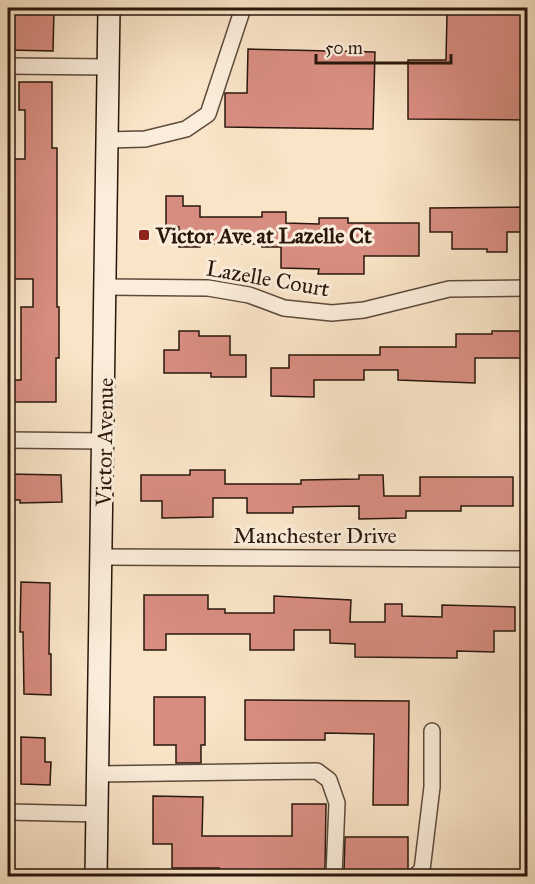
<svg xmlns="http://www.w3.org/2000/svg" width="535" height="884" viewBox="0 0 535 884" font-family="'IM FELL Great Primer',serif">
	<style>
		.building { fill: #d88d81; stroke: #29170c; stroke-width: 1.5 }
		.lines { fill: none; stroke-linecap: round; stroke-linejoin: round }
		.minor-casing { stroke: #5d4a3b; stroke-width: 18 }
		.secondary-casing { stroke: #29170c; stroke-width: 24 }
		.minor { stroke: #fbeddb; stroke-width: 15 }
		.secondary { stroke: #fbeddb; stroke-width: 21 }
		.poi-dot { fill: #8f2418; stroke: #fbeddb; stroke-width: 2 }
		.labels { text-anchor: middle; stroke-width: 6; stroke-linejoin: round; paint-order: stroke }
		.poi-label { font-size: 22px; font-weight: bold; fill: #29170c; stroke: #fbeddb; text-anchor: start }
		.street-label { font-size: 22px; fill: #29170c; stroke: #fbeddb }
	</style>
	<rect width="100%" height="100%" fill="#f9e4c7"/>
	<filter id="stains"><feTurbulence type="fractalNoise" baseFrequency=".00333" numOctaves="4"/><feColorMatrix values="0 0 0 0 .2 0 0 0 0 .09 0 0 0 0 .02 0 0 0 .5 -.17"/></filter>
	<radialGradient id="worn" r=".72"><stop offset=".6" stop-color="#630" stop-opacity="0"/><stop offset="1" stop-color="#630" stop-opacity=".3"/></radialGradient>
	<path class="building" d="M 507,8 L 528,8 L 528,120 L 408,119 L 408,60 L 446,60 L 447,14 L 507,14 Z
		M 13,9 L 54,9 L 53,51 L 8,50 L 8,27 L 13,28 Z
		M 248,49 L 375,52 L 373,129 L 225,127 L 225,93 L 247,93 Z
		M 19,82 L 52,82 L 52,148 L 57,148 L 57,307 L 59,307 L 59,358 L 56,358 L 56,402 L 8,402 L 8,380 L 21,380 L 21,307 L 33,307 L 33,279 L 11,279 L 11,256 L 14,256 L 14,187 L 9,187 L 10,159 L 25,159 L 25,110 L 19,110 Z
		M 166,196 L 183,196 L 183,206 L 200,206 L 200,217 L 262,217 L 262,212 L 286,212 L 286,223 L 319,224 L 319,218 L 348,218 L 348,223 L 419,223 L 419,256 L 364,256 L 364,274 L 318,274 L 319,269 L 281,268 L 281,247 L 262,247 L 262,244 L 200,244 L 200,247 L 179,247 L 179,227 L 166,227 Z
		M 528,207 L 528,232 L 507,232 L 507,252 L 487,252 L 487,249 L 452,249 L 452,232 L 430,232 L 430,208 Z
		M 179,331 L 199,331 L 199,336 L 230,336 L 230,355 L 246,355 L 246,377 L 211,377 L 211,373 L 164,373 L 164,350 L 179,350 Z
		M 492,331 L 528,331 L 528,358 L 475,358 L 475,383 L 398,380 L 398,370 L 364,370 L 364,380 L 314,380 L 314,397 L 271,396 L 271,368 L 289,368 L 289,355 L 380,355 L 380,347 L 456,347 L 456,334 L 492,334 Z
		M 190,470 L 225,470 L 225,484 L 301,484 L 301,480 L 359,479 L 359,475 L 383,475 L 384,496 L 420,496 L 420,477 L 513,477 L 513,506 L 461,506 L 461,511 L 406,511 L 406,518 L 359,519 L 359,506 L 293,507 L 293,513 L 247,513 L 247,498 L 213,498 L 213,517 L 162,518 L 162,501 L 141,501 L 141,475 L 190,475 Z
		M 8,474 L 61,475 L 62,502 L 20,503 L 20,500 L 8,500 Z
		M 21,582 L 50,583 L 49,654 L 51,654 L 51,695 L 24,694 L 23,632 L 20,632 Z
		M 144,595 L 208,595 L 208,609 L 225,609 L 225,613 L 274,613 L 274,596 L 351,600 L 350,622 L 385,622 L 385,604 L 402,604 L 402,616 L 442,617 L 442,605 L 515,607 L 515,631 L 494,631 L 494,652 L 457,651 L 457,658 L 355,657 L 355,644 L 330,643 L 330,630 L 294,630 L 294,650 L 250,650 L 250,634 L 166,634 L 166,650 L 144,650 Z
		M 154,697 L 205,697 L 205,745 L 201,745 L 201,763 L 176,763 L 176,745 L 154,745 Z
		M 245,700 L 409,701 L 408,805 L 373,805 L 374,734 L 325,733 L 325,740 L 245,740 Z
		M 21,737 L 45,738 L 45,762 L 51,762 L 50,785 L 21,784 Z
		M 153,796 L 203,797 L 202,836 L 292,836 L 292,804 L 326,804 L 325,869 L 219,870 L 219,868 L 172,868 L 172,844 L 153,844 Z
		M 345,837 L 408,837 L 408,869 L 407,871 L 344,871 Z"/>
	<g class="lines">
		<g class="minor-casing">
			<path id="minor" d="M 8,66 L 109,67
				M 107,140 L 145,139 L 186,129 L 208,114 L 243,8
				M 105,287 L 208,288 L 249,295 L 284,308 L 332,313 L 364,310 L 449,289 L 528,288
				M 8,440 L 103,441
				M 102,557 L 528,559
				M 99,774 L 317,771 L 329,780 L 337,803 L 334,876
				M 8,812 L 98,814
				M 415,876 L 422,870 L 432,787 L 432,731"/>
		</g>
		<g class="secondary-casing">
			<path id="secondary" d="M 96,876 L 109,8"/>
		</g>
		<use href="#minor" class="minor"/>
		<use href="#secondary" class="secondary"/>
	</g>
	<rect class="poi-dot" x="138" y="229" width="12" height="12" rx="3"/>
	<g class="labels">
		<g class="poi-label">
			<text x="156" y="243">Victor Ave at Lazelle Ct</text>
		</g>
		<g class="street-label">
			<text transform="translate(268 278) rotate(10)" y="8">Lazelle Court</text>
			<text transform="translate(104 442) rotate(-89)" y="8">Victor Avenue</text>
			<text x="315" y="543">Manchester Drive</text>
		</g>
	</g>
	<rect width="535" height="884" fill="none" stroke="#f9e4c7" stroke-width="30"/>
	<rect x="9" y="9" width="517" height="866" fill="none" stroke="#29170c" stroke-width="3"/>
	<rect x="15" y="15" width="505" height="854" fill="none" stroke="#29170c" stroke-width="1.5"/>
	<path d="M316 54v9h135v-9" fill="none" stroke="#29170c" stroke-width="3"/>
	<text x="325" y="54" font-size="18" fill="#29170c" stroke="#fbeddb" stroke-width="4.5" paint-order="stroke">50 m</text>
	<rect width="100%" height="100%" filter="url(#stains)"/>
	<rect width="100%" height="100%" fill="url(#worn)"/>
</svg>
